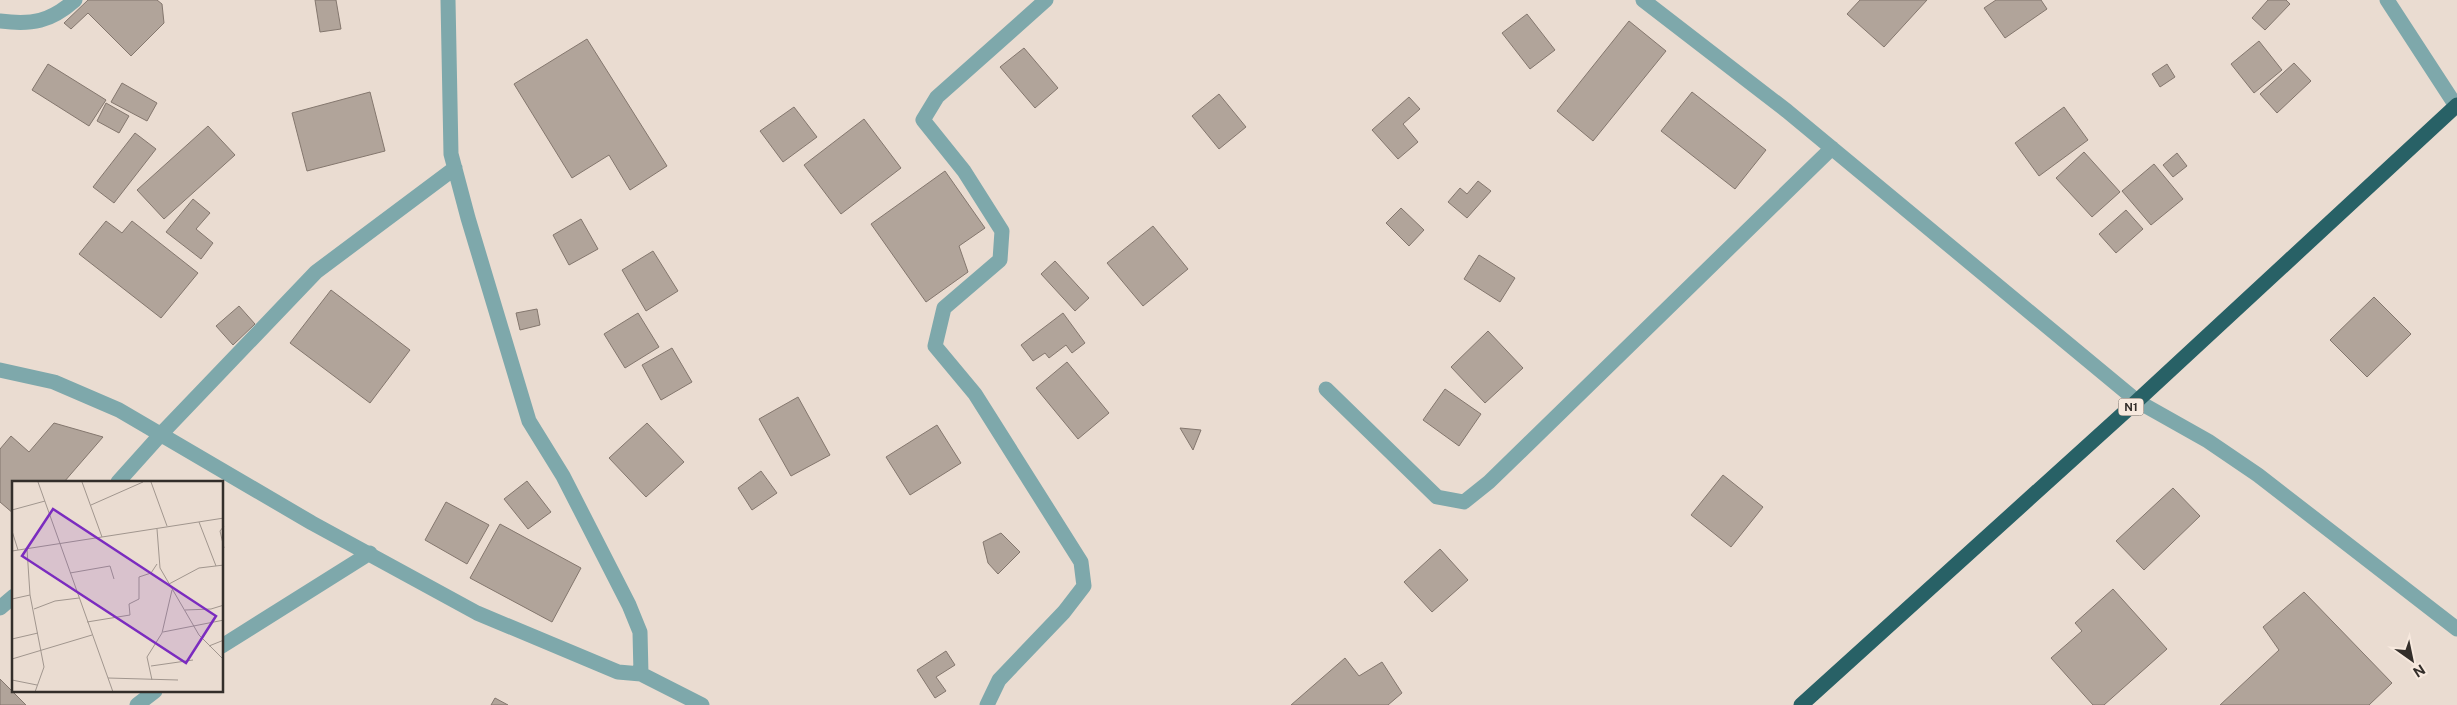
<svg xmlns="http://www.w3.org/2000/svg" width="2457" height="705" viewBox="0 0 2457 705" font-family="'Public Sans',sans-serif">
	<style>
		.building { fill: #b1a49a; stroke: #84776e }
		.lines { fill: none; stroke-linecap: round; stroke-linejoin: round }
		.minor { stroke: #7ea8ab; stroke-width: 15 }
		.highway { stroke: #286166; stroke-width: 15 }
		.labels { text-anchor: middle; stroke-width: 4; stroke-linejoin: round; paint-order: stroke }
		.shield { fill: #f7e9de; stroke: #6e6660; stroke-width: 1 }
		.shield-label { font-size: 11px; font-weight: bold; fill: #332e2a }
		.inset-road { fill: none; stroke: #a1968e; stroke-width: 1 }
		.view { fill: #7b2cbf; fill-opacity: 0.15; stroke: #7b2cbf; stroke-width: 2.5 }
		.inset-edge { fill: none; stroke: #332e2a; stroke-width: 2.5 }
	</style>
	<rect width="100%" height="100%" fill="#eadcd1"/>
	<path class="building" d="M 88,0 L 157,0 L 162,4 L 164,23 L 131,56 L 88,13 L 71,29 L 64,23 Z
		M 315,0 L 336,0 L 341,29 L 320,32 Z
		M 1860,0 L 1927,0 L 1884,47 L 1847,14 Z
		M 1996,0 L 2041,0 L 2047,9 L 2005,38 L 1984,8 Z
		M 2268,0 L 2286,0 L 2290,4 L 2265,30 L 2252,18 Z
		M 1527,14 L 1555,50 L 1530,69 L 1502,33 Z
		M 1629,21 L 1666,51 L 1593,141 L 1557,111 Z
		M 587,39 L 667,166 L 630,190 L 609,155 L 572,178 L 514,84 Z
		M 2259,41 L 2282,70 L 2254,93 L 2231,64 Z
		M 1024,48 L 1058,88 L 1035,108 L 1000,67 Z
		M 2294,63 L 2311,81 L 2277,113 L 2260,94 Z
		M 48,64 L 106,100 L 89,126 L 32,90 Z
		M 2167,64 L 2175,77 L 2160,87 L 2152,74 Z
		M 122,83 L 157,103 L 147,121 L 111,102 Z
		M 370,92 L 385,151 L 307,171 L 292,113 Z
		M 1692,92 L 1766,150 L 1735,189 L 1661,131 Z
		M 1219,94 L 1246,127 L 1219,149 L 1192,116 Z
		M 1409,97 L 1420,109 L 1403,124 L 1418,142 L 1398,159 L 1372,130 Z
		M 106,103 L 129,116 L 119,133 L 97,121 Z
		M 794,107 L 817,137 L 783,162 L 760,131 Z
		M 2064,107 L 2088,140 L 2039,176 L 2015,143 Z
		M 864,119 L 901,168 L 841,214 L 804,165 Z
		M 208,126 L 235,155 L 164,219 L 137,190 Z
		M 135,133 L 156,149 L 114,203 L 93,187 Z
		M 2084,152 L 2120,192 L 2092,217 L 2056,178 Z
		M 2177,153 L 2187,166 L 2173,177 L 2163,165 Z
		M 2154,164 L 2183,199 L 2151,225 L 2122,191 Z
		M 945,171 L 985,228 L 959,246 L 968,272 L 926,302 L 871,224 Z
		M 1478,181 L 1491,191 L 1467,218 L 1448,202 L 1460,188 L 1467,194 Z
		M 193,199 L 210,213 L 196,229 L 213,243 L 201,259 L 166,232 Z
		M 1401,208 L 1424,230 L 1409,246 L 1386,223 Z
		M 2126,210 L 2143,229 L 2116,253 L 2099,234 Z
		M 581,219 L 598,249 L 569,265 L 553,235 Z
		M 106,221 L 122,233 L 132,221 L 198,273 L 161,318 L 79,254 Z
		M 1153,226 L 1188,269 L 1143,306 L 1107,263 Z
		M 653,251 L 678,291 L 646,311 L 622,270 Z
		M 1479,255 L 1515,278 L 1500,302 L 1464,279 Z
		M 1055,261 L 1089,298 L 1075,311 L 1041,274 Z
		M 331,290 L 410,350 L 370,403 L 290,343 Z
		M 2374,297 L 2411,334 L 2367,377 L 2330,340 Z
		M 239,306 L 255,324 L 233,345 L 216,326 Z
		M 537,309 L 540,325 L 520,330 L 516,313 Z
		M 638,313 L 659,347 L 625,368 L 604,334 Z
		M 1063,313 L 1085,343 L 1072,353 L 1066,345 L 1049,358 L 1045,353 L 1033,361 L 1021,345 Z
		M 1488,331 L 1523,368 L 1485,403 L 1451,367 Z
		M 672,348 L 692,382 L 661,400 L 642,365 Z
		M 1067,362 L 1109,413 L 1078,439 L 1036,388 Z
		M 1445,389 L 1481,414 L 1459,446 L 1423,420 Z
		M 798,397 L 830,455 L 791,476 L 759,419 Z
		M 54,423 L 103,437 L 64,482 L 14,482 L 14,514 L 0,502 L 0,449 L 11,436 L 29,452 Z
		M 647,423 L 684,462 L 646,497 L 609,458 Z
		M 937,425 L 961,463 L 910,495 L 886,457 Z
		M 1180,428 L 1201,430 L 1193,450 Z
		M 761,471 L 777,493 L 752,510 L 738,488 Z
		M 1723,475 L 1763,507 L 1731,547 L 1691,515 Z
		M 527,481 L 551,512 L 528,529 L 504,499 Z
		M 2173,488 L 2200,516 L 2144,570 L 2116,541 Z
		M 446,502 L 489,525 L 467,564 L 425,540 Z
		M 500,524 L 581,568 L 552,622 L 470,578 Z
		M 1001,533 L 1020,552 L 998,574 L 988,563 L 983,542 Z
		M 1440,549 L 1468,580 L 1432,612 L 1404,582 Z
		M 2113,589 L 2167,649 L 2104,705 L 2093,705 L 2051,658 L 2082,631 L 2075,623 Z
		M 2304,592 L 2392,683 L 2369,705 L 2220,705 L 2279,650 L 2263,627 Z
		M 946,651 L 955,665 L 936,677 L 946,691 L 935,698 L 917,670 Z
		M 1345,658 L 1359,676 L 1382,662 L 1402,693 L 1388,705 L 1291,705 Z
		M 0,679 L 26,705 L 0,705 Z
		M 495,698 L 508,705 L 491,705 Z"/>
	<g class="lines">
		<path class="minor" d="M 448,0 L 451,154 L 468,218 L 529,421 L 563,476 L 629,605 L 640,632 L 641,674
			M 1643,0 L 1787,111 L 2137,401 L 2208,441 L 2258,475 L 2457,629
			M 2387,0 L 2456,106
			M 0,21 C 32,25 50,22 75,0
			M 0,370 L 54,382 L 119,410 L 312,523 L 477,613 L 618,672 L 641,674 L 702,705
			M 1326,389 L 1437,497 L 1464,502 L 1489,482 L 1832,148
			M 118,482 L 162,433 L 316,272 L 455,168
			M 0,608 L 14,596
			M 222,646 L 370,553
			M 137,705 L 155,691
			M 987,705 L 999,680 L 1064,612 L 1084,586 L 1081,562 L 975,394 L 935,346 L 944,308 L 1000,260 L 1002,231 L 964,171 L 923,120 L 937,97 L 1046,0"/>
		<path class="highway" d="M 1801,705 L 2137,401 L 2457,105"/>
	</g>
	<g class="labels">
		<rect class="shield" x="2118.5" y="398.5" width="25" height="17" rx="4"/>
		<g class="shield-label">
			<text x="2131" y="411">N1</text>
		</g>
	</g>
	<g transform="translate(12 481)">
		<rect width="211" height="211" fill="#eadcd1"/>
		<path class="inset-road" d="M 26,1 L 101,211M 70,1 L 90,56M 139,1 L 155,45M 79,24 L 131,1M 0,29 L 33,20M 187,41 L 204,85M 212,45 L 208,50 L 212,67M 145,48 L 148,87 L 187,154 L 212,179M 0,50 L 6,69M 15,68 L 18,114 L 32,186 L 23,211M 0,70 L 212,37M 58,92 L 98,85 L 102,98M 157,103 L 187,87 L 212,84M 0,118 L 18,114M 22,128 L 43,120 L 67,117M 173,129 L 199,128 L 212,124M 75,141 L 118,134 L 117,123 L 127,118 L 127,96 L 139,92 L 145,83M 151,151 L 212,139M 0,158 L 26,152M 197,165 L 212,159M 0,178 L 80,154M 139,185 L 181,179M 96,197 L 166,199M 0,199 L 25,204M 140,199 L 135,176 L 150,152 L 160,109"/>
		<path class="view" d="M 41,28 L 204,135 L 174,182 L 10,75 Z"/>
		<rect width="211" height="211" class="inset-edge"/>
	</g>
	<g transform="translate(2412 660) rotate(147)" stroke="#f7e9de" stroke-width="4" paint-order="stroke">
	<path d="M0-4L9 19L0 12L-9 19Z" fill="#332e2a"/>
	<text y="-8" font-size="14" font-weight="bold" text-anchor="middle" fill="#332e2a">N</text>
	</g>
</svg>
